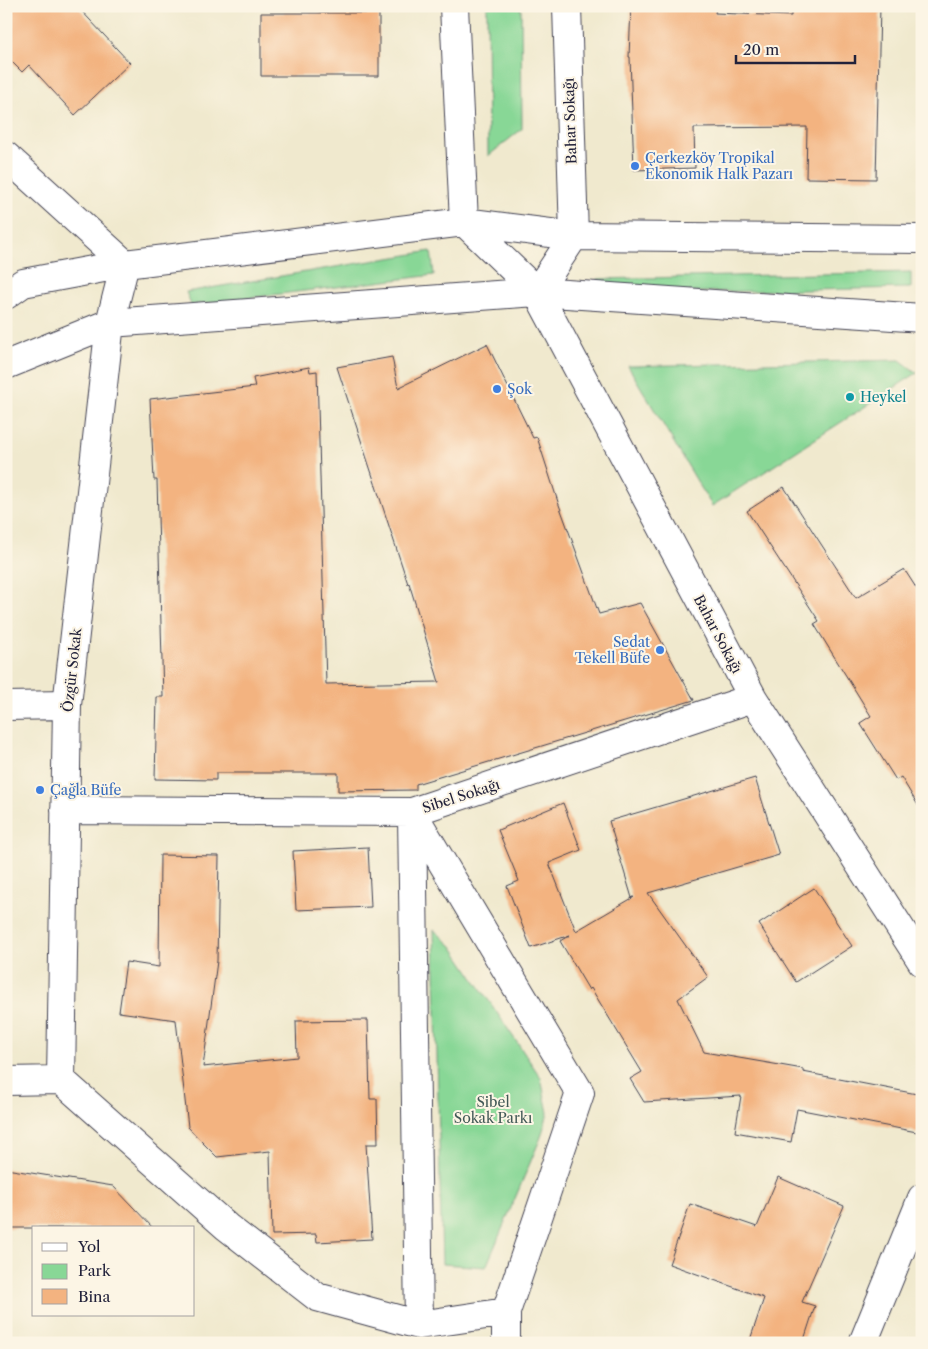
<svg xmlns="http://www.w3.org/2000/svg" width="928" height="1349" viewBox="0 0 928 1349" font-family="'Libre Caslon Text',serif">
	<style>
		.green { fill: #88d796; stroke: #557c68 }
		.building { fill: #f3b380 }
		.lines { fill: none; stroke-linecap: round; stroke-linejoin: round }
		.minor-casing { stroke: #414051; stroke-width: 30 }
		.minor { stroke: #fff; stroke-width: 28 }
		.shop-dot { fill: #3f7fe0; stroke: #fcf5e5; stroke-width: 2 }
		.culture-dot { fill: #0f9aa8; stroke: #fcf5e5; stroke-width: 2 }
		.labels { text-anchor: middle; stroke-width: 4; stroke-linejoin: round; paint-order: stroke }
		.street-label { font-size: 14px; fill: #22223b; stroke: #fcf5e5 }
		.shop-label { font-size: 14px; fill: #366cbe; stroke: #fcf5e5; text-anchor: start }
		.culture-label { font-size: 14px; fill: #0d838f; stroke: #fcf5e5; text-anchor: start }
		.park-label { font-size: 14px; fill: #415856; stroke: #fcf5e5 }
	</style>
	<rect width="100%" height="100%" fill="#fcf5e5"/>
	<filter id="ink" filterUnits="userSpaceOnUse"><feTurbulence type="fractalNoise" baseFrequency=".02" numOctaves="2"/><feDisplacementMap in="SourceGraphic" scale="10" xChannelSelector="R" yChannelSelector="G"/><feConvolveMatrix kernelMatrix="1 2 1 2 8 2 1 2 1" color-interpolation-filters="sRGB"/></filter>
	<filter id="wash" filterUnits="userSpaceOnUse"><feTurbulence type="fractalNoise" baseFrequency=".0096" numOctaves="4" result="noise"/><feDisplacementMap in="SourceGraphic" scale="20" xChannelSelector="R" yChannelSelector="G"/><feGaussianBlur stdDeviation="1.12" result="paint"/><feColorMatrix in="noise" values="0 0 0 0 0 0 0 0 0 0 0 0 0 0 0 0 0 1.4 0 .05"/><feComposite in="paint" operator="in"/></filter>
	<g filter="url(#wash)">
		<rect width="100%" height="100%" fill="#f0e9ce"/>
		<path class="green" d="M 487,6 L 521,6 L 522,129 L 488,156 Z
			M 431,251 L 434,275 L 191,305 L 186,292 Z
			M 911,272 L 911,288 L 597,294 L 598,279 Z
			M 900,360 L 917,373 L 712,506 L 628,366 Z
			M 434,930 L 452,946 L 541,1078 L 548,1113 L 541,1137 L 486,1267 L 442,1264 Z"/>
		<g id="blocks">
			<path class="building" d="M 6,6 L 77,6 L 130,63 L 75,115 L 29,65 L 22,72 L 6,56 Z
				M 631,6 L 716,8 L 715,13 L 791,16 L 791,6 L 880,6 L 876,179 L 806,178 L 807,127 L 694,128 L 695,168 L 634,170 L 630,57 L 629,57 Z
				M 261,13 L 379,13 L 379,76 L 261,76 Z
				M 487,344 L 533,438 L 537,437 L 558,502 L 599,614 L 640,603 L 694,700 L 416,784 L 416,790 L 338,791 L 338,773 L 216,773 L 216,780 L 155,779 L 157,697 L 163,697 L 157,480 L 154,480 L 150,399 L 255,387 L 253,378 L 309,367 L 310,372 L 317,371 L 326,684 L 439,682 L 409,583 L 408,584 L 337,367 L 392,357 L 398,388 Z
				M 784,487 L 856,598 L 904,569 L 922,597 L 922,812 L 901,777 L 896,780 L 860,723 L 871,716 L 814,624 L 819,621 L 747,511 Z
				M 755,778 L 779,855 L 648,893 L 708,977 L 678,999 L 704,1052 L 803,1069 L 803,1072 L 922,1095 L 922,1133 L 797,1109 L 791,1142 L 735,1132 L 741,1096 L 644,1102 L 630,1079 L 642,1072 L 591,988 L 589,990 L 560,941 L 570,935 L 531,948 L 507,886 L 519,881 L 498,830 L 563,803 L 581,850 L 549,863 L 576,931 L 634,897 L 632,898 L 609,821 Z
				M 368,847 L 371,907 L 296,910 L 293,851 Z
				M 160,855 L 219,856 L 217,961 L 203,1067 L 297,1057 L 296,1021 L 368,1020 L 370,1099 L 377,1099 L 378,1144 L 366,1144 L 372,1239 L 317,1242 L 316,1234 L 272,1235 L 270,1151 L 217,1157 L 201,1141 L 188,1127 L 176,1020 L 119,1012 L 126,962 L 159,967 Z
				M 814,888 L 852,946 L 796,982 L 759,924 Z
				M 6,1169 L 113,1186 L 153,1228 L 6,1228 Z
				M 778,1177 L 844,1206 L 802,1302 L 815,1306 L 803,1343 L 749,1343 L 764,1298 L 669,1264 L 690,1204 L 757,1227 Z"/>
		</g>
	</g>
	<g filter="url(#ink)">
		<use href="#blocks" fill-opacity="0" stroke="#414051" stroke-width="1"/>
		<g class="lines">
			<g class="minor-casing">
				<path id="minor" d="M 454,6 L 464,222 L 537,292 L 753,698 L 922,962
					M 6,156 L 125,264 L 110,323 L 67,705 L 61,1080
					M 537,292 L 574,236 L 567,6
					M 6,295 L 23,283 L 125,264 L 464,222 L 574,236 L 922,239
					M 6,365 L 110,323 L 537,292 L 922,318
					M 6,706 L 67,705
					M 65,810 L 412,812 L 753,698
					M 412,814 L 419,1325
					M 61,1080 L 227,1227 L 317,1297 L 419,1325 L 506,1312 L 580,1093 L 412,812
					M 6,1081 L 61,1080
					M 506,1343 L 506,1312
					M 863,1343 L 922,1198"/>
			</g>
			<use href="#minor" class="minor"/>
		</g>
	</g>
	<g class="shop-dot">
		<circle cx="635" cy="166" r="5"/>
		<circle cx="497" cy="389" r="5"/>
		<circle cx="660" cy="650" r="5"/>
		<circle cx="40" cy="790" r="5"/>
	</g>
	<circle class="culture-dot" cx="850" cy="397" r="5"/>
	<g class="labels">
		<g class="street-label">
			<text transform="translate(570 121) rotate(-92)" y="5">Bahar Sokağı</text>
			<text transform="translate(718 634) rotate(62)" y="5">Bahar Sokağı</text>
			<text transform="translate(72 670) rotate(-84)" y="5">Özgür Sokak</text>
			<text transform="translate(461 796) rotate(-18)" y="5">Sibel Sokağı</text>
		</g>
		<g class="shop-label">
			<text x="645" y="163">Çerkezköy Tropikal<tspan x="645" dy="16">Ekonomik Halk Pazarı</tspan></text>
			<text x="507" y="394">Şok</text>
			<text x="650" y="647" text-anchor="end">Sedat<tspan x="650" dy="16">Tekell Büfe</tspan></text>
			<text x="50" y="795">Çağla Büfe</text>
		</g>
		<g class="culture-label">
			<text x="860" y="402">Heykel</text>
		</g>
		<g class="park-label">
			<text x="493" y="1107">Sibel<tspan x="493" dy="16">Sokak Parkı</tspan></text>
		</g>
	</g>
	<rect width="928" height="1349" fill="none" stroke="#fcf5e5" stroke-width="25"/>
	<rect x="32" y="1226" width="162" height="90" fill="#fcf5e5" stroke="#a5a1a1"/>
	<rect x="42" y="1243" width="25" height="8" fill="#ffffff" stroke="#a5a1a1"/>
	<text x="78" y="1252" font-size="15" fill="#22223b">Yol</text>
	<rect x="42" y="1264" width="25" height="15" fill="#88d796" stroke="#a5a1a1"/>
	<text x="78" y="1276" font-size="15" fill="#22223b">Park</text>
	<rect x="42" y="1289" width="25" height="15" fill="#f3b380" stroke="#a5a1a1"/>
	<text x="78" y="1302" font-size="15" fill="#22223b">Bina</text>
	<path d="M736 55v8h119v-8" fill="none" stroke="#22223b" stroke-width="2.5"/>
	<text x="743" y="55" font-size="15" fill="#22223b" stroke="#fcf5e5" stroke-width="4" paint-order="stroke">20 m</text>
</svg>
